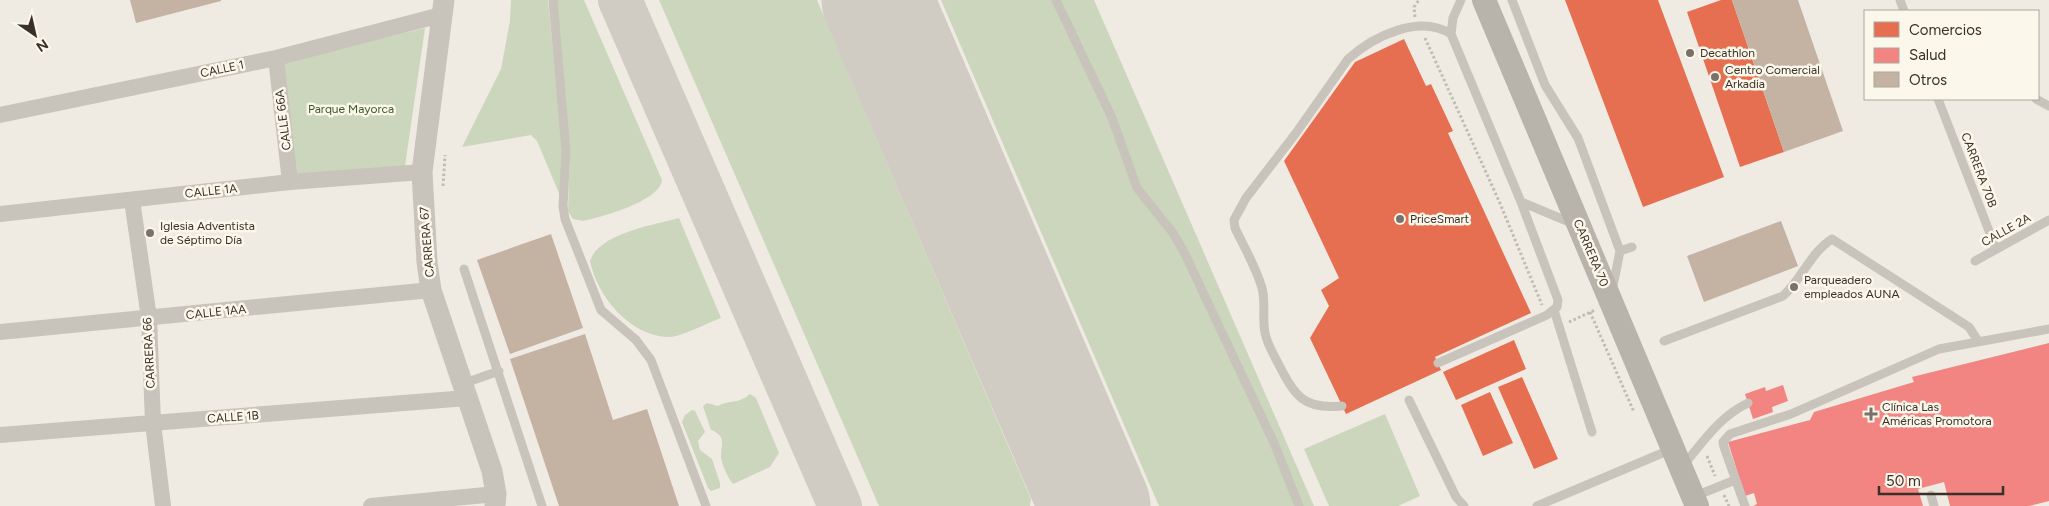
<svg xmlns="http://www.w3.org/2000/svg" width="2049" height="506" viewBox="0 0 2049 506" font-family="Figtree,sans-serif">
	<style>
		.green { fill: #cbd6bc }
		.shops { fill: #e76f51 }
		.health { fill: #f28482 }
		.lines { fill: none; stroke-linecap: round; stroke-linejoin: round }
		.taxiway { stroke: #d0ccc4; stroke-width: 44 }
		.runway { stroke: #d0ccc4; stroke-width: 111 }
		.building { fill: #c4b3a3 }
		.path { stroke: #c1bcb3; stroke-width: 3; stroke-dasharray: 2.5 2.5; stroke-linecap: butt }
		.service { stroke: #c8c4bb; stroke-width: 9 }
		.minor { stroke: #c8c4bb; stroke-width: 16 }
		.tertiary { stroke: #c8c4bb; stroke-width: 21 }
		.secondary { stroke: #b9b4ab; stroke-width: 24 }
		.poi-dot { fill: #79726a; stroke: #fbf7ea; stroke-width: 2 }
		.labels { text-anchor: middle; stroke-width: 5; stroke-linejoin: round; paint-order: stroke }
		.poi-label { font-size: 12px; fill: #393129; stroke: #fbf7ea; text-anchor: start }
		.street-label { font-size: 12px; fill: #393129; stroke: #fbf7ea }
		.park-label { font-size: 12px; fill: #3e592b; stroke: #fbf7ea }
	</style>
	<rect width="100%" height="100%" fill="#efebe2"/>
	<path class="green" d="M 511,0 L 548,0 L 563,154 L 561,198 L 537,141 L 531,135 L 462,147 L 501,69 L 510,21 Z
		M 554,0 L 584,0 L 662,180 C 660,201 602,217 583,221 L 573,219 L 568,211 L 570,152 Z
		M 659,0 L 817,0 L 1031,499 L 1030,506 L 879,506 Z
		M 941,0 L 1094,0 L 1314,506 L 1159,506 Z
		M 425,28 L 405,166 L 296,178 L 284,61 Z
		M 679,218 L 721,318 C 707,323 680,338 667,337 C 629,335 597,296 590,261 C 599,233 654,225 679,218 Z
		M 750,394 L 756,398 L 779,453 L 770,467 L 733,484 C 728,478 722,465 721,457 C 721,444 727,436 711,430 L 703,406 L 707,403 L 718,406 C 731,399 737,405 750,394 Z
		M 692,410 L 695,411 L 705,432 L 698,441 L 700,450 L 712,459 L 720,483 L 720,488 L 711,491 L 708,488 L 682,422 L 685,415 Z
		M 1385,414 L 1420,496 L 1398,506 L 1329,506 L 1304,449 Z"/>
	<path class="shops" d="M 1565,0 L 1658,0 L 1724,177 L 1643,207 Z
		M 1721,0 L 1732,0 L 1784,152 L 1740,167 L 1687,12 Z
		M 1404,39 L 1426,86 L 1431,84 L 1453,131 L 1448,133 L 1531,313 L 1435,357 L 1441,370 L 1346,414 L 1310,338 L 1329,306 L 1321,290 L 1339,278 L 1284,161 L 1355,62 Z
		M 1514,340 L 1526,369 L 1456,400 L 1443,372 Z
		M 1522,377 L 1558,459 L 1534,469 L 1498,387 Z
		M 1490,392 L 1513,443 L 1483,456 L 1461,405 Z"/>
	<path class="health" d="M 2049,343 L 2049,501 L 2029,506 L 1950,506 L 1944,482 L 1918,489 L 1923,506 L 1753,506 L 1757,504 L 1754,493 L 1745,496 L 1728,442 L 1810,420 L 1814,412 L 1914,382 L 1912,377 Z
		M 1783,385 L 1788,401 L 1772,407 L 1773,412 L 1753,419 L 1745,394 L 1765,387 L 1766,391 Z"/>
	<g class="lines">
		<path class="taxiway" d="M 620,0 L 840,506"/>
		<path class="runway" d="M 877,0 L 1095,506"/>
	</g>
	<path class="building" d="M 130,0 L 221,0 L 221,1 L 136,23 Z
		M 1732,0 L 1798,0 L 1843,131 L 1784,152 Z
		M 1781,221 L 1798,266 L 1704,302 L 1687,256 Z
		M 551,234 L 583,328 L 510,354 L 477,260 Z
		M 585,334 L 613,420 L 647,409 L 679,506 L 559,506 L 510,359 Z"/>
	<g class="lines">
		<path class="path" d="M 1415,17 L 1414,7 L 1419,0
			M 1425,38 L 1499,201 L 1542,305
			M 443,186 L 445,155
			M 1590,312 L 1634,412
			M 1569,322 L 1595,310
			M 1707,456 L 1715,476
			M 1724,495 L 1729,506"/>
		<path class="service" d="M 553,0 L 566,151 L 563,206 L 565,219 L 601,310 L 636,340 L 651,360 L 706,506
			M 1056,0 L 1112,118 L 1137,188 L 1173,233 L 1184,252 L 1274,443 L 1299,506
			M 1512,0 L 1545,85 L 1578,138 L 1620,251 L 1612,291
			M 1900,0 L 1904,11
			M 1938,99 L 1996,249
			M 2036,99 L 2049,106
			M 1521,202 L 1574,224
			M 1620,251 L 1632,247
			M 1975,261 L 2049,220
			M 464,269 L 542,506
			M 1554,310 L 1592,432
			M 1664,341 L 1783,296 C 1802,279 1810,253 1832,239 L 1969,327 L 1978,341
			M 1438,363 L 1547,315 L 1557,307 L 1558,300 L 1521,202 L 1451,34 L 1453,18 L 1461,0
			M 462,384 L 499,371
			M 1409,400 L 1456,497 L 1464,506
			M 1342,406 C 1304,410 1295,396 1279,365 C 1274,355 1267,344 1265,333 C 1262,318 1266,303 1262,288 C 1256,267 1244,247 1235,228 L 1234,220 L 1246,198 L 1296,133 L 1348,59 C 1374,36 1419,14 1451,34
			M 1682,467 C 1702,443 1720,416 1748,403
			M 1931,495 L 1934,506
			M 1693,497 L 1735,480
			M 1537,506 L 1672,449
			M 1745,506 L 1724,447 L 1723,442 L 1730,434 L 1791,414 L 1939,349 L 2049,329"/>
		<path class="minor" d="M 276,58 L 290,182
			M 0,115 L 276,58 L 441,15
			M 132,200 L 149,318 L 153,423 L 163,506
			M 0,214 L 290,182 L 422,172
			M 0,332 L 431,290
			M 0,435 L 467,398
			M 371,506 L 496,494"/>
		<path class="tertiary" d="M 444,0 L 422,172 L 427,262 L 431,290 L 492,471 L 496,494 L 495,506"/>
		<path class="secondary" d="M 1484,0 L 1697,506"/>
	</g>
	<g class="poi-dot">
		<circle cx="1690" cy="53" r="5"/>
		<circle cx="1715" cy="77" r="5"/>
		<circle cx="1400" cy="219" r="5"/>
		<circle cx="150" cy="233" r="5"/>
		<circle cx="1794" cy="287" r="5"/>
		<path d="M1868.5 406.5h5v5h5v5h-5v5h-5v-5h-5v-5h5z"/>
	</g>
	<g class="labels">
		<g class="poi-label">
			<text x="1700" y="57">Decathlon</text>
			<text x="1725" y="74">Centro Comercial<tspan x="1725" dy="14">Arkadia</tspan></text>
			<text x="1410" y="223">PriceSmart</text>
			<text x="160" y="230">Iglesia Adventista<tspan x="160" dy="14">de Séptimo Día</tspan></text>
			<text x="1804" y="284">Parqueadero<tspan x="1804" dy="14">empleados AUNA</tspan></text>
			<text x="1882" y="411">Clínica Las<tspan x="1882" dy="14">Américas Promotora</tspan></text>
		</g>
		<g class="street-label">
			<text transform="translate(222 69) rotate(-12)" y="4">CALLE 1</text>
			<text transform="translate(283 120) rotate(-97)" y="4">CALLE 66A</text>
			<text transform="translate(1979 170) rotate(69)" y="4">CARRERA 70B</text>
			<text transform="translate(211 191) rotate(-6)" y="4">CALLE 1A</text>
			<text transform="translate(2006 230) rotate(-29)" y="4">CALLE 2A</text>
			<text transform="translate(427 242) rotate(-95)" y="4">CARRERA 67</text>
			<text transform="translate(1591 253) rotate(67)" y="4">CARRERA 70</text>
			<text transform="translate(216 312) rotate(-6)" y="4">CALLE 1AA</text>
			<text transform="translate(149 353) rotate(-93)" y="4">CARRERA 66</text>
			<text transform="translate(233 417) rotate(-4)" y="4">CALLE 1B</text>
		</g>
		<g class="park-label">
			<text x="351" y="113">Parque Mayorca</text>
		</g>
	</g>
	<rect x="1864" y="10" width="175" height="90" fill="#fbf7ea" stroke="#ada89d"/>
	<rect x="1874" y="22" width="25" height="15" fill="#e76f51" stroke="#ada89d"/>
	<text x="1909" y="35" font-size="15" fill="#393129">Comercios</text>
	<rect x="1874" y="48" width="25" height="15" fill="#f28482" stroke="#ada89d"/>
	<text x="1909" y="60" font-size="15" fill="#393129">Salud</text>
	<rect x="1874" y="72" width="25" height="15" fill="#c4b3a3" stroke="#ada89d"/>
	<text x="1909" y="85" font-size="15" fill="#393129">Otros</text>
	<g transform="translate(35 35) rotate(146)" stroke="#fbf7ea" stroke-width="4" paint-order="stroke">
	<path d="M0-4L9 19L0 12L-9 19Z" fill="#393129"/>
	<text y="-8" font-size="14" font-weight="bold" text-anchor="middle" fill="#393129">N</text>
	</g>
	<path d="M1879 486v8h124v-8" fill="none" stroke="#393129" stroke-width="2.5"/>
	<text x="1886" y="486" font-size="15" fill="#393129" stroke="#fbf7ea" stroke-width="4" paint-order="stroke">50 m</text>
</svg>
